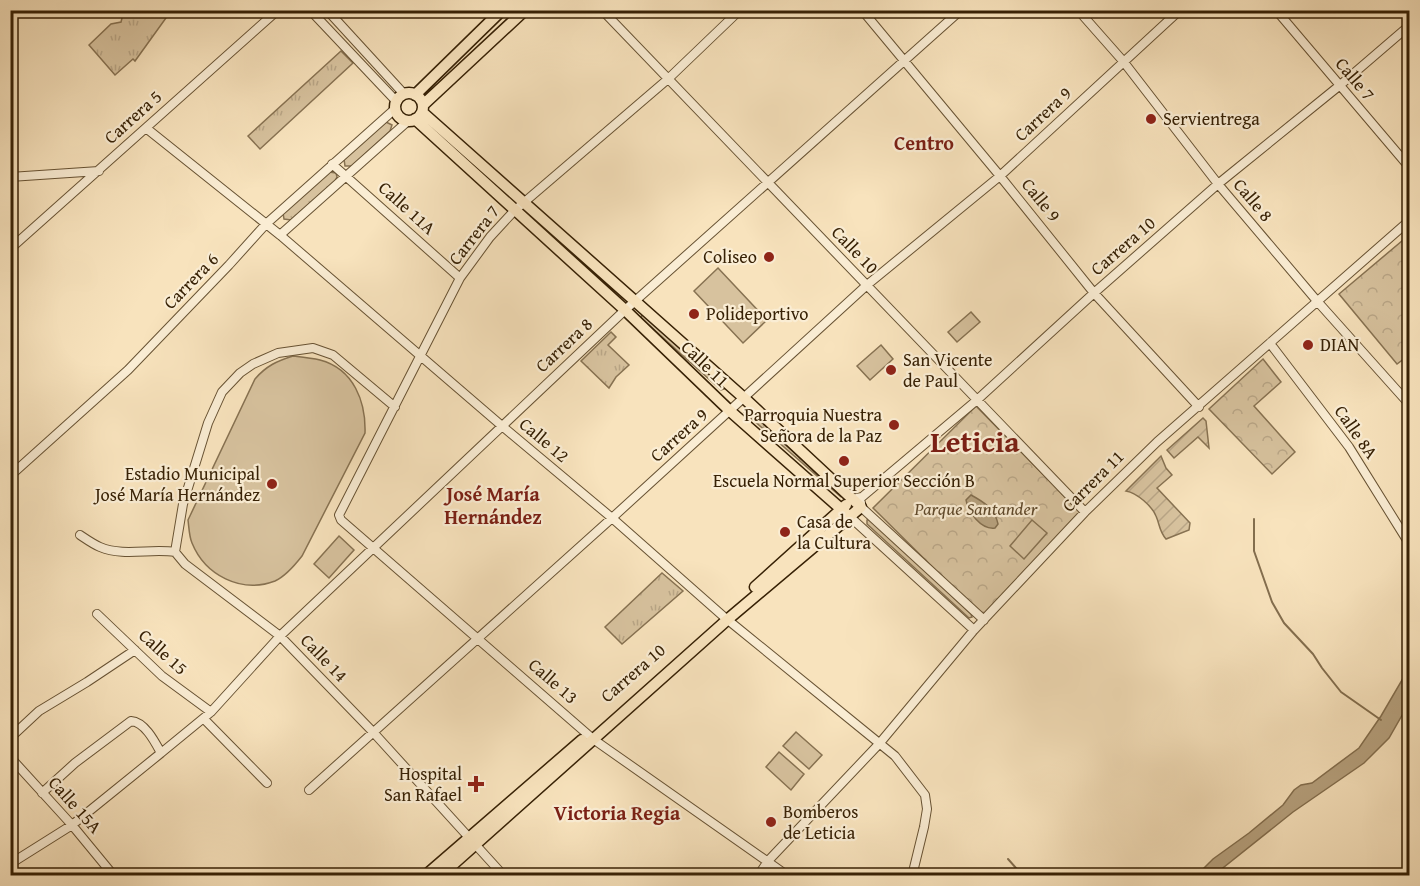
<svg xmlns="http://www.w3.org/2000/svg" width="1420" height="886" viewBox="0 0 1420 886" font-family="'Gentium Book Plus',serif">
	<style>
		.grass { fill: url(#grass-tufts); stroke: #877252; stroke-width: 1.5 }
		.park { fill: url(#park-crowns); stroke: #877252; stroke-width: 1.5 }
		.garden { fill: url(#garden-furrows); stroke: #877252; stroke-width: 1.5 }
		.pitch { fill: #d7c29e; stroke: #877252; stroke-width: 1.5 }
		.water { fill: #b6a17e; stroke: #836e4e; stroke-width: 1.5 }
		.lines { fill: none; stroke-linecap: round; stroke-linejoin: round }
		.stream { stroke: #836e4e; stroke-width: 2 }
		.minor-casing { stroke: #675233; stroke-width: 10 }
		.major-casing { stroke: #372105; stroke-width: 13 }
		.minor { stroke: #faedd4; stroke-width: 8 }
		.major { stroke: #f8e3bd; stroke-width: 10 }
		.poi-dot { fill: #8f2418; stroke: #faedd4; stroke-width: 2 }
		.labels { text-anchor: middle; stroke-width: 4.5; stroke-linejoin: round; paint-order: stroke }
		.street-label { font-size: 18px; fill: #372105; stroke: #faedd4 }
		.poi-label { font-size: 18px; fill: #372105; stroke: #faedd4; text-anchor: start }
		.park-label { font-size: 18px; font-style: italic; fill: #5f492b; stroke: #faedd4 }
		.neighbourhood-label { font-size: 20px; font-weight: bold; fill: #7a1f14; stroke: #faedd4 }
		.town-label { font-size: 30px; font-weight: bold; fill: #7a1f14; stroke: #faedd4 }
	</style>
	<defs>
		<pattern id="grass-tufts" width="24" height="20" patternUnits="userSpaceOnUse" patternTransform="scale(1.5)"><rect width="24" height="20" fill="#d7c29e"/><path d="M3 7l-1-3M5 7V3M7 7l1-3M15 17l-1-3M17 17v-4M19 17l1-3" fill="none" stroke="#b9a687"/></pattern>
		<pattern id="park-crowns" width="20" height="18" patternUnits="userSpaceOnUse" patternTransform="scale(1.5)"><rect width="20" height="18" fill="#d7c29e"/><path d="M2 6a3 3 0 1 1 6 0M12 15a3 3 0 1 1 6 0" fill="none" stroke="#b9a687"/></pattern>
		<pattern id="garden-furrows" width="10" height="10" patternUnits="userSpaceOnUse" patternTransform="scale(1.5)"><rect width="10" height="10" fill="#d7c29e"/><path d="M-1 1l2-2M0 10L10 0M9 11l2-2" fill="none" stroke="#b9a687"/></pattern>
	</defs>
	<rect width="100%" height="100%" fill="#f8e3bd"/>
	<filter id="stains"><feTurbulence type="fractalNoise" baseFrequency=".00333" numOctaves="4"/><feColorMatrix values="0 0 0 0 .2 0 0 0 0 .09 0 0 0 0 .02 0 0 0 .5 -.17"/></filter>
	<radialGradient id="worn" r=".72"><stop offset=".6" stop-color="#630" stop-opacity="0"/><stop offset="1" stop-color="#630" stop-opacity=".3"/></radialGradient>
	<path class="grass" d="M 120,11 L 171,11 L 135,61 L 133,59 L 115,75 L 89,45 L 111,24 L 121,22 L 123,14 Z
		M 341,51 L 353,63 L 260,149 L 248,136 Z
		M 386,122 L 392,125 L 390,131 L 352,166 L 345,166 L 344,159 Z
		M 329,172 L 336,173 L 337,177 L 335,181 L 291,220 L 284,219 L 283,213 Z
		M 532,217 L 623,297 L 620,298 L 532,221 Z
		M 642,314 L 723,386 L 724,389 L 721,390 L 641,318 Z
		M 611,332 L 616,337 L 608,345 L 629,365 L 616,377 L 609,388 L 581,361 Z
		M 745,407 L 747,407 L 841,497 L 744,412 Z
		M 870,519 L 971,614 L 972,617 L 969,618 L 867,524 L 867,520 Z
		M 662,573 L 683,591 L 622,644 L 605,627 Z"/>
	<path class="park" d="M 1409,235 L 1409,355 L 1397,364 L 1339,294 Z
		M 1263,359 L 1281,382 L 1254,406 L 1295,452 L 1272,474 L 1209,409 Z
		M 976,406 L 1080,512 L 983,617 L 873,508 Z"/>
	<path class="garden" d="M 1203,418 L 1206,421 L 1209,448 L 1198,437 L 1174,458 L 1167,450 Z
		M 1161,456 L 1166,468 L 1172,475 L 1157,488 L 1190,523 L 1189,530 L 1166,539 C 1159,531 1160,525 1156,516 C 1152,506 1137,493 1126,491 Z"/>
	<path class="pitch" d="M 718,268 L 767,320 L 743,343 L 694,291 Z
		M 971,312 L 980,322 L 957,342 L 948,332 Z
		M 881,345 L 893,359 L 870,380 L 857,366 Z
		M 293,356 C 302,357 312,358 320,360 C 354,369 366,402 365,433 L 302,556 C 295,565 286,576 275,581 C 241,594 205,575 192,543 C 189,536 189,527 188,520 L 255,379 C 266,366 277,361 293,356 Z
		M 1032,520 L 1047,533 L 1024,559 L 1010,546 Z
		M 339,536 L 354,550 L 329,578 L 314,564 Z
		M 796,732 L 822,755 L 809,769 L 783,746 Z
		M 779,752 L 804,774 L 791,790 L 766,767 Z"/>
	<path class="water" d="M 971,495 C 984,502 995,509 998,524 L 995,528 C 981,530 968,512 966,500 Z
		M 1409,668 L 1409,703 L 1389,738 L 1364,763 L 1293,812 L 1214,875 L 1197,875 L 1213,859 L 1249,833 L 1283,805 L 1294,790 L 1301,785 L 1312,783 L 1359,748 L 1381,716 Z"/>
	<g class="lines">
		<path class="stream" d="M 1254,519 L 1254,551 L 1272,602 L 1284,623 L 1313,654 L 1322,668 L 1341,692 L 1381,720
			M 1008,859 L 1023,876"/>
		<g class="minor-casing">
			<path id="minor" d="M 310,10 L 397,102
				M 327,10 L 404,94
				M 602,10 L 1085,512
				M 740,10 L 668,79 L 514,211 L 490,237 L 460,278 L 339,515 L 341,520 L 593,739 L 788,876
				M 862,10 L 1000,176 L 1094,293 L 1199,407
				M 1078,10 L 1123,61 L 1218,184 L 1317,301 L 1410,405
				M 1276,10 L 1410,168
				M 146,128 L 280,235 L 502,426 L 612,518 L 723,616 L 895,756 L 925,795 L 927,809 L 924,827 L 912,876
				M 332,164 L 460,278
				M 10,177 L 99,171
				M 280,235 L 408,121
				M 10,249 L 278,10
				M 1271,342 L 1272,346 L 1349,447 L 1410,545
				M 10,476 L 128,370 L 229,265 L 266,224 L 396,108
				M 852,499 L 862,497 L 977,400 L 1094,293 L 1218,184 L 1339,86 L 1410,25
				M 861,503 L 861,507 L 984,620
				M 849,516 L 974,630
				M 80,535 C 86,539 93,544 100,547 C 124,557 151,548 175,552 L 185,564 L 280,636 L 373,732 L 504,876
				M 175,552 L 183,504 L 208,423 L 222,392 L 240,373 L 253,364 L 278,353 L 313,348 L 333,355 L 395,407
				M 97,614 L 162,676 L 211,712
				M 204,719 L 267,783
				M 10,738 L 39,711 L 87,682 L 135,650
				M 10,757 L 72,825 L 114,876
				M 309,790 L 612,518 L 867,285 L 1000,176 L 1180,10
				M 42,793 L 75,763 L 131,721 C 145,722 155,742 161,753 L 211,712 L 280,636 L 625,310 L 961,10
				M 10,864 L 72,825 L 161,753
				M 758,876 L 768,861 L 879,744 L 974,630 L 1085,512 L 1157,442 L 1410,220"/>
		</g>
		<g class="major-casing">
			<path id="major" d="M395 107a14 14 0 1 1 28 0a14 14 0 1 1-28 0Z
				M 415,95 L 502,10
				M 423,105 L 525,10
				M 422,112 L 744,398 L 861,507 L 727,620 L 440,876
				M 415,119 L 625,310 L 730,411 L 849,516
				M 755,587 L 846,505
				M 425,876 L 582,740"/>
		</g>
		<use href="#minor" class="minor"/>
		<use href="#major" class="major"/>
	</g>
	<g class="poi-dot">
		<circle cx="1151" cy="119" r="6"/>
		<circle cx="769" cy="257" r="6"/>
		<circle cx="694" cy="314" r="6"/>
		<circle cx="1308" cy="345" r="6"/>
		<circle cx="891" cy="370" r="6"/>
		<circle cx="894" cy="425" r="6"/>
		<circle cx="844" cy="461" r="6"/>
		<circle cx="272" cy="484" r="6"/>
		<circle cx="785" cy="532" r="6"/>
		<path d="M473 775h6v6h6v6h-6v6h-6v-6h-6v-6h6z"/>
		<circle cx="771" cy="822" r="6"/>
	</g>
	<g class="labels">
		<g class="street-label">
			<text transform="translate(1355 79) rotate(50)" y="6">Calle 7</text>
			<text transform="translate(1043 114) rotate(-43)" y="6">Carrera 9</text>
			<text transform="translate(133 117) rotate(-42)" y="6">Carrera 5</text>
			<text transform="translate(1041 200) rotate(51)" y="6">Calle 9</text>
			<text transform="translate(1253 200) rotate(50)" y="6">Calle 8</text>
			<text transform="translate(407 208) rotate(42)" y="6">Calle 11A</text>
			<text transform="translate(474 235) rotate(-52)" y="6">Carrera 7</text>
			<text transform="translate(1123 246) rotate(-41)" y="6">Carrera 10</text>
			<text transform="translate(855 250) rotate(46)" y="6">Calle 10</text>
			<text transform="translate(191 281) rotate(-46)" y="6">Carrera 6</text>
			<text transform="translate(564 345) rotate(-43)" y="6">Carrera 8</text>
			<text transform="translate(705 364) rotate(44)" y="6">Calle 11</text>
			<text transform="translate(1356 432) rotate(55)" y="6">Calle 8A</text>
			<text transform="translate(679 435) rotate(-42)" y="6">Carrera 9</text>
			<text transform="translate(544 440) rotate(40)" y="6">Calle 12</text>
			<text transform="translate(1093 481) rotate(-45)" y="6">Carrera 11</text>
			<text transform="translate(163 652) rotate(42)" y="6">Calle 15</text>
			<text transform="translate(324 658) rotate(46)" y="6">Calle 14</text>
			<text transform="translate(633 673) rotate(-41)" y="6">Carrera 10</text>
			<text transform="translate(553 681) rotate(41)" y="6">Calle 13</text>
			<text transform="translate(75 805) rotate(48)" y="6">Calle 15A</text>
		</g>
		<g class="poi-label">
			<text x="1163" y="125">Servientrega</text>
			<text x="757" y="263" text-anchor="end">Coliseo</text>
			<text x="706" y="320">Polideportivo</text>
			<text x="1320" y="351">DIAN</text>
			<text x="903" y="366">San Vicente<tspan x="903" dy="21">de Paul</tspan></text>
			<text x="882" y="421" text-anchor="end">Parroquia Nuestra<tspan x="882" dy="21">Señora de la Paz</tspan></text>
			<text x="260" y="480" text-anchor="end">Estadio Municipal<tspan x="260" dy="21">José María Hernández</tspan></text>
			<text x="844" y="487" text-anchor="middle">Escuela Normal Superior Sección B</text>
			<text x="797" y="528">Casa de<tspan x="797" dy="21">la Cultura</tspan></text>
			<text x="462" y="780" text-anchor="end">Hospital<tspan x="462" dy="21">San Rafael</tspan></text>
			<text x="783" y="818">Bomberos<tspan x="783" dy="21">de Leticia</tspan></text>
		</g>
		<g class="park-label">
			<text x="976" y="515">Parque Santander</text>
		</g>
		<g class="neighbourhood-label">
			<text x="924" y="150">Centro</text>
			<text x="493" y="501">José María<tspan x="493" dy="23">Hernández</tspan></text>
			<text x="617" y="820">Victoria Regia</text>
		</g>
		<g class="town-label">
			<text x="975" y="452">Leticia</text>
		</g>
	</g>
	<rect width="1420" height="886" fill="none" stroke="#f8e3bd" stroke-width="36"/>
	<rect x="12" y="12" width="1396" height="862" fill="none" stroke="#372105" stroke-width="3"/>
	<rect x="18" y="18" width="1384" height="850" fill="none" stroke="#372105" stroke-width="1.5"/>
	<rect width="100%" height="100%" filter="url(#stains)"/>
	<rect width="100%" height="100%" fill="url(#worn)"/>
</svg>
